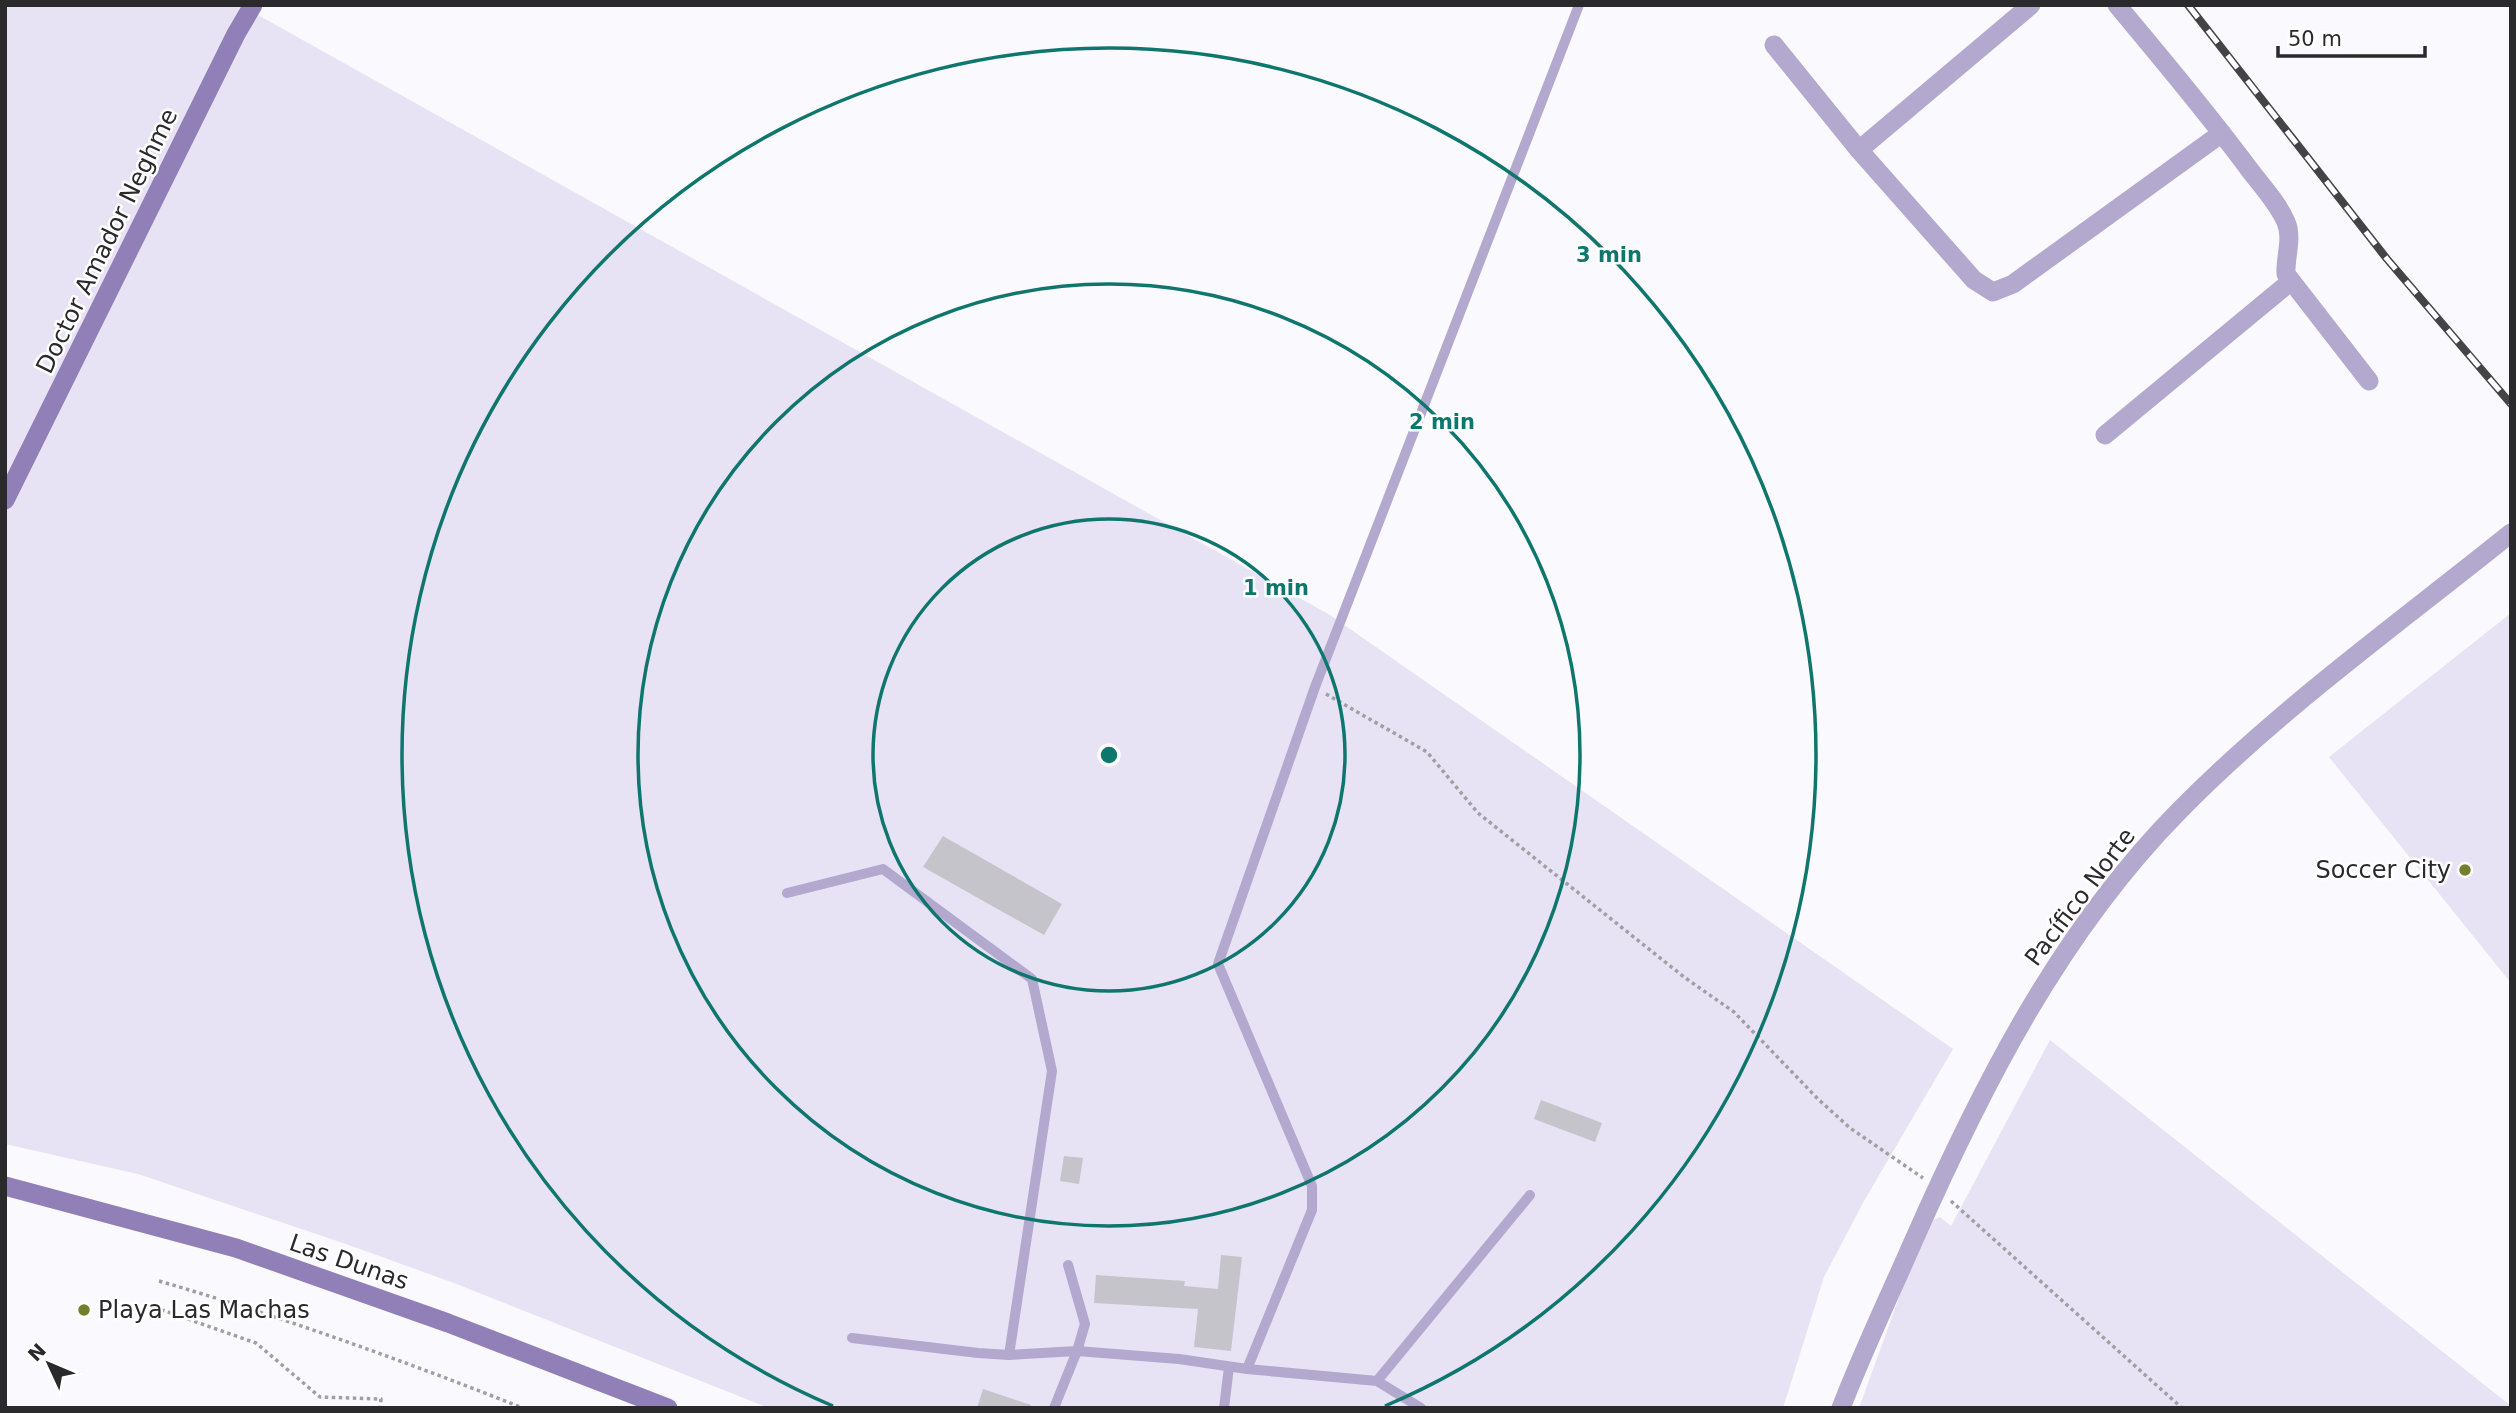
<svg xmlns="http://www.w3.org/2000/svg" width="2516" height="1413" viewBox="0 0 2516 1413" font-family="'DejaVu Sans',sans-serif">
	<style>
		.green { fill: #e7e2f4 }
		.building { fill: #c6c4cb }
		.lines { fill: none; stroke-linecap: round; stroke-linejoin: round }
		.path { stroke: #a0a0a3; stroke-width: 3.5; stroke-dasharray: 3.5 3.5; stroke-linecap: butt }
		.service { stroke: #b3a8ce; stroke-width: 10 }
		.minor { stroke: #b3a8ce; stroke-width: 19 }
		.tertiary { stroke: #b3a8ce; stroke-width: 19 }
		.secondary { stroke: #9180b7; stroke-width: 19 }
		.rail-casing { stroke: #444446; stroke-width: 8 }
		.rail { stroke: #fff; stroke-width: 5; stroke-dasharray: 16; stroke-linecap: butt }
		.ring { fill: none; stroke: #0f766e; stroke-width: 3.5 }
		.poi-dot { fill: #72802d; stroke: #fff; stroke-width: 2.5 }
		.labels { text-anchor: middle; stroke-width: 5; stroke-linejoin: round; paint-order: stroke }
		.street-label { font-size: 24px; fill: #2a2a2c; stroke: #fff }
		.poi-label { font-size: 24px; fill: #2a2a2c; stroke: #fff; text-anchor: end }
		.centre { fill: #0f766e; stroke: #fff; stroke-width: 3.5 }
		.ring-label { font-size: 21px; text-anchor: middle; font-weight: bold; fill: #0f766e; stroke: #fff; stroke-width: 5; stroke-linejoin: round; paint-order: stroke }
	</style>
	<rect width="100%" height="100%" fill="#faf9fe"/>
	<path class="green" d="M 5,5 L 240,5 L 1330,615 L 1953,1049 L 1864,1201 L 1824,1277 L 1783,1408 L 769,1408 L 454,1283 L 346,1244 L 138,1174 L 5,1144 Z
		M 2511,613 L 2511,983 L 2329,757 Z
		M 2050,1040 L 2511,1406 L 2511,1408 L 1859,1408 L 1926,1223 L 1940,1217 L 1951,1226 Z"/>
	<path class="building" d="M 943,836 L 1062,904 L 1044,935 L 923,867 Z
		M 1541,1100 L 1602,1123 L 1595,1142 L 1534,1119 Z
		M 1064,1156 L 1083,1158 L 1079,1184 L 1060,1181 Z
		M 1221,1255 L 1242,1257 L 1231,1351 L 1194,1347 L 1198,1309 L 1094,1303 L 1096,1275 L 1185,1281 L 1184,1286 L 1218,1289 Z
		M 983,1389 L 1031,1405 L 1030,1408 L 977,1408 Z"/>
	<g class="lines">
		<path class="path" d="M 1326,694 L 1427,752 L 1478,813 L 1684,977 L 1734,1012 L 1818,1099 L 1850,1128 L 1923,1178
			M 1951,1201 L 2182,1408
			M 159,1281 C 283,1317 404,1361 523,1408
			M 148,1305 L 256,1343 L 320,1397 L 381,1399 L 380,1408"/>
		<path class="service" d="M 787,893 L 883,869 L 1032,979 L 1052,1071 L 1009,1355
			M 852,1338 L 978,1353 L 1009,1355 L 1077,1351 L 1179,1359 L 1247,1369 L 1377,1381 L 1421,1408
			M 1247,1369 L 1312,1210 L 1312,1186 L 1218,964 L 1315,687 L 1579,5
			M 1377,1381 L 1530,1195
			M 1054,1408 L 1077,1351 L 1085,1324 L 1068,1265
			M 1224,1408 L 1229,1367"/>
		<path class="minor" d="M 2117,5 C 2162,59 2207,112 2249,169 C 2261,185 2278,203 2286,222 C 2293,238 2285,257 2286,274 L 2369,381
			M 1774,45 L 1859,150 L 1974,280 L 1993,292 L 2013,284 L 2222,133
			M 1859,150 L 2031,5
			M 2105,435 L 2290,282"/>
		<path class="tertiary" d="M 1841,1408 C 1863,1351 1889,1297 1913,1242 C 1981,1088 2059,933 2178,812 C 2279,709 2398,624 2511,533"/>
		<path class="secondary" d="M 5,500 L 236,34 L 253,5
			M 5,1186 L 236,1248 L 448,1323 L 668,1408"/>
		<g class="rail-casing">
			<path id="rail" d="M 2188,5 L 2387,259 L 2511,404"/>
		</g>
		<use href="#rail" class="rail"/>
	</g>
	<g class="ring">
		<circle cx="1109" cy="755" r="236"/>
		<circle cx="1109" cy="755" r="471"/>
		<path d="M833 1406A707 707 0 1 1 1385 1406"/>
	</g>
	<g class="poi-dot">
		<circle cx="2465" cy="870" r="7"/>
		<circle cx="84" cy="1310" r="7"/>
	</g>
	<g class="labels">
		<g class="street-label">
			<text transform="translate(107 241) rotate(-64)" y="8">Doctor Amador Neghme</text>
			<text transform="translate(2080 897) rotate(-53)" y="8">Pacífico Norte</text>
			<text transform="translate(349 1262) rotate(19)" y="8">Las Dunas</text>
		</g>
		<g class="poi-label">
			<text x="2451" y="878">Soccer City</text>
			<text x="98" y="1318" text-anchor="start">Playa Las Machas</text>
		</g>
	</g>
	<circle cx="1109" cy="755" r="10" class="centre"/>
	<g class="ring-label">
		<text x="1609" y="262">3 min</text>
		<text x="1442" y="429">2 min</text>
		<text x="1276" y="595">1 min</text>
	</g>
	<rect width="2516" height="1413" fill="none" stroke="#2a2a2c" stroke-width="14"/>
	<g transform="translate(49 1364) rotate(314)" stroke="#ffffff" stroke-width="5" paint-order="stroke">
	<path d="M0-5L12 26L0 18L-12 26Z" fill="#2a2a2c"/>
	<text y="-10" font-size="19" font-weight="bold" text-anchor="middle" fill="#2a2a2c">N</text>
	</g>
	<path d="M2278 46v10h147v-10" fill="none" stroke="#2a2a2c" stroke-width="3.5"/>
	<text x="2288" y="46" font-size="21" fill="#2a2a2c" stroke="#ffffff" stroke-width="5" paint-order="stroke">50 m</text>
</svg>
